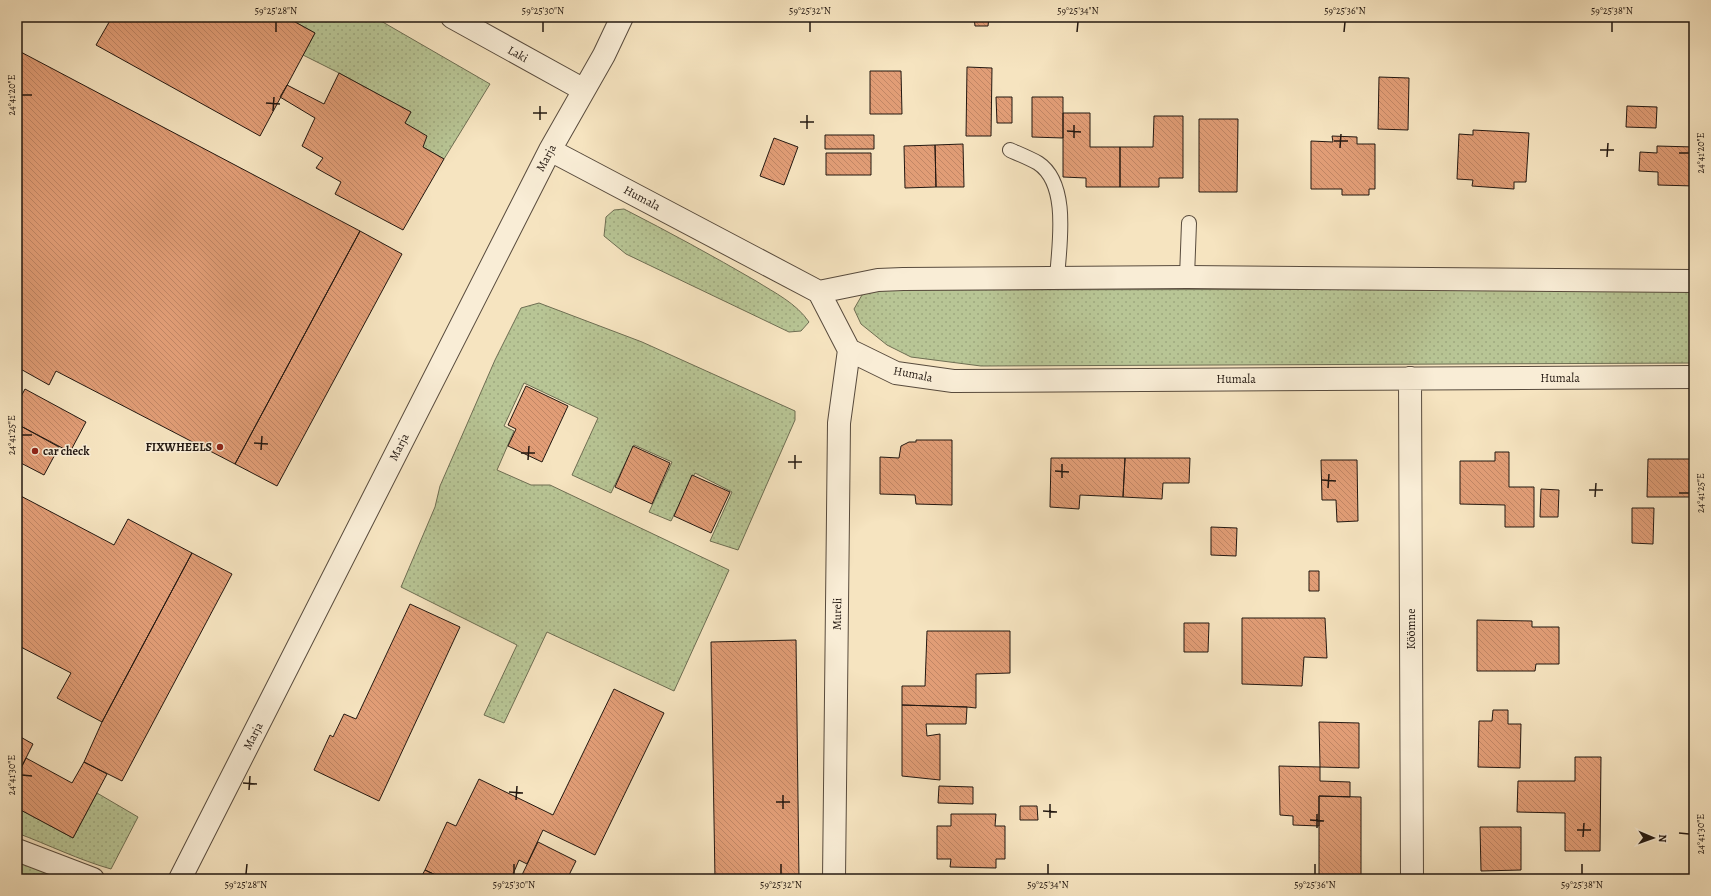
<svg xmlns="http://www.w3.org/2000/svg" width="1711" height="896" viewBox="0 0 1711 896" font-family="Alegreya,serif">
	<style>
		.grass { fill: url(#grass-dots); stroke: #6e6e53 }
		.building { fill: url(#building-back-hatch); stroke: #231811 }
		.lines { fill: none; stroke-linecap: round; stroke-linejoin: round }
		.lane-casing { stroke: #584b3d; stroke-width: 16 }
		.street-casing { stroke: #584b3d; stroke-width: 24 }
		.lane { stroke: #f9edd6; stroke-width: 14 }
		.street { stroke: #f9edd6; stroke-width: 22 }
		.ticks { fill: none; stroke: #231811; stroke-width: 1.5 }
		.poi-dot { fill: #8f2418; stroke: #f9edd6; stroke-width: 1.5 }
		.labels { text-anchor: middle; stroke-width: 3; stroke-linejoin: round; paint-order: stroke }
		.street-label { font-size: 12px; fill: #231811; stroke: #f9edd6 }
		.poi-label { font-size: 12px; font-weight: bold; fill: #231811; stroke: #f9edd6; text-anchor: end }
		.neatline { fill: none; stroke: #231811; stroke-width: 1.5 }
		.ticks-label { font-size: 10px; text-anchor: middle; fill: #231811 }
	</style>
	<defs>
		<pattern id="grass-dots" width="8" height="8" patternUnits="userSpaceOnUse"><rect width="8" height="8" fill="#b8c595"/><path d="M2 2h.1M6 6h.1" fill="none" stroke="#9ea87f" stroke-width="1.8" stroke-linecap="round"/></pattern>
		<pattern id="building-back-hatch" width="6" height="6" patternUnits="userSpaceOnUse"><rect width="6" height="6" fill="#e19d76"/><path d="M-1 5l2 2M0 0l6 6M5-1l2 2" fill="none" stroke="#c18665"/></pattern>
	</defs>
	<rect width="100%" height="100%" fill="#f6e4c0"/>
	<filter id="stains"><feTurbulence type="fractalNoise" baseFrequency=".005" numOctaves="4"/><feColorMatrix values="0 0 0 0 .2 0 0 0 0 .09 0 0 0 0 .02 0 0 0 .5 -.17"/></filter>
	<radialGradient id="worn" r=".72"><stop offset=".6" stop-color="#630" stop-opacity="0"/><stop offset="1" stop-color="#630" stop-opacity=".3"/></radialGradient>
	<path class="grass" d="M 286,17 L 374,17 L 490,84 L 444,159 L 423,147 L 405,123 L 411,112 L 339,73 L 303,55 L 315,33 Z
		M 624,209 C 669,232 713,256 756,281 C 775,293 796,303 809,322 L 801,331 L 789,332 L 626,254 L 604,236 L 606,217 L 614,210 Z
		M 1694,289 L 1694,363 L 981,366 L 911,357 L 887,345 L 861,324 L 854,309 L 862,295 L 870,290 Z
		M 539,303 L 642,342 L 795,411 L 795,420 L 738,550 L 710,541 L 732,492 L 695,473 L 671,521 L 649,512 L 672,462 L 634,445 L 611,493 L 572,475 L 598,418 L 524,383 L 504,426 L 514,431 L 497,470 L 531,485 L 550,485 L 729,570 L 674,691 L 547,632 L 504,723 L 484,715 L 517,645 L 401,587 L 435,507 L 440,486 L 495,360 L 521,308 Z
		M 97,793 L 138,817 L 111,869 C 79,860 49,845 17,833 L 17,808 L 73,838 Z
		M 18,862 L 33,864 L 66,879 L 17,879 Z"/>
	<path class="building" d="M 112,17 L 286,17 L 315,33 L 260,136 L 96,45 Z
		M 974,17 L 989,17 L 988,26 L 975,26 Z
		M 17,50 L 360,231 L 235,464 L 56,371 L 49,385 L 17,367 Z
		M 967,67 L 992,68 L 991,136 L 966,136 Z
		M 870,71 L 901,71 L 902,114 L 870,114 Z
		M 339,73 L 411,112 L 405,123 L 427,136 L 423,147 L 444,159 L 403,230 L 335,194 L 341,182 L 316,168 L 323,158 L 302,146 L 315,118 L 280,97 L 287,85 L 324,104 Z
		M 1379,77 L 1409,78 L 1408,130 L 1378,129 Z
		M 996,97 L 1012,97 L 1012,123 L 997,123 Z
		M 1032,97 L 1063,97 L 1063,138 L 1032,137 Z
		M 1627,106 L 1657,107 L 1656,128 L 1626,127 Z
		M 1063,113 L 1090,113 L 1090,147 L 1120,147 L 1120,187 L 1086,187 L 1086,178 L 1063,177 Z
		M 1154,116 L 1183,116 L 1183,178 L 1159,178 L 1159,187 L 1120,187 L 1120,147 L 1153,147 Z
		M 1199,119 L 1238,119 L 1237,192 L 1199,192 Z
		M 1473,130 L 1529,133 L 1526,182 L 1514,182 L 1514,189 L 1472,186 L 1473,180 L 1457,179 L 1459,134 L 1473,135 Z
		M 825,135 L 874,135 L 874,149 L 825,149 Z
		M 1332,136 L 1357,137 L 1357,144 L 1375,144 L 1375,189 L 1369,189 L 1369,195 L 1342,195 L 1342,189 L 1311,189 L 1311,141 L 1333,142 Z
		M 774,138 L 798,147 L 784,185 L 760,176 Z
		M 963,144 L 964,187 L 936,187 L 935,145 Z
		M 935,145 L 936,187 L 905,188 L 904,146 Z
		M 1657,146 L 1694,147 L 1694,186 L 1658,185 L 1658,172 L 1639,171 L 1640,152 L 1657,153 Z
		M 826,153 L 871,153 L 871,175 L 826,175 Z
		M 360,231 L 402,254 L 277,486 L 235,464 Z
		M 526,386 L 568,406 L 542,462 L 508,446 L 516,429 L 508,425 Z
		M 25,389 L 86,422 L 70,452 L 17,424 L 17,404 Z
		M 17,424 L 59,447 L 44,475 L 17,461 Z
		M 916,440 L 952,440 L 952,505 L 916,504 L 915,495 L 880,494 L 880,457 L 899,458 L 901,446 L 909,442 L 916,442 Z
		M 633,446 L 670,463 L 652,504 L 615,487 Z
		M 1495,452 L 1509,452 L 1509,487 L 1534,487 L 1534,527 L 1505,527 L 1505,505 L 1460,504 L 1460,461 L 1495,461 Z
		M 1051,458 L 1125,458 L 1123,497 L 1080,495 L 1079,509 L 1050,507 Z
		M 1125,458 L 1190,458 L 1189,483 L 1163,483 L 1162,499 L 1123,497 Z
		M 1648,459 L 1694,459 L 1694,497 L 1647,497 Z
		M 1321,460 L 1357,460 L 1358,521 L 1337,522 L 1336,500 L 1322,500 Z
		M 692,475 L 730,492 L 711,533 L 674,516 Z
		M 1541,489 L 1559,490 L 1558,517 L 1540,517 Z
		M 17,494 L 114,545 L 128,519 L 192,553 L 102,722 L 57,698 L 71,673 L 17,645 Z
		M 1632,508 L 1654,508 L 1653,544 L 1632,543 Z
		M 1211,527 L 1237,528 L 1236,556 L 1211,555 Z
		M 192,553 L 232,574 L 122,781 L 84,762 L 102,722 Z
		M 1309,571 L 1319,571 L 1319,591 L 1309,591 Z
		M 410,604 L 460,627 L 379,801 L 314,770 L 330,735 L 333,737 L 344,714 L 356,719 Z
		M 1242,618 L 1325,618 L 1327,658 L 1304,657 L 1302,686 L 1242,684 Z
		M 1477,620 L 1532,621 L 1532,627 L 1559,627 L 1559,664 L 1536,664 L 1535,671 L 1477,671 Z
		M 1184,623 L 1209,623 L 1208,652 L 1184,652 Z
		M 927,631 L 1010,631 L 1010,673 L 976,674 L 976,708 L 967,707 L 902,705 L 902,686 L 925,686 Z
		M 796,640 L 799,879 L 715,879 L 711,642 Z
		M 614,689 L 664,713 L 595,855 L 543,830 L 527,864 L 519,860 L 511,879 L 444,879 L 425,870 L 447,822 L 456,826 L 479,779 L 553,815 Z
		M 902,705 L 967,707 L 966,724 L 926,724 L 927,736 L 940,734 L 940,780 L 902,776 Z
		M 1493,710 L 1508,710 L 1508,724 L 1521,724 L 1520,768 L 1478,767 L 1479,721 L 1492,721 Z
		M 1319,722 L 1359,723 L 1359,768 L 1320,767 Z
		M 17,735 L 33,744 L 17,776 Z
		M 1575,757 L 1601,757 L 1600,851 L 1565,851 L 1565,813 L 1517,812 L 1518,781 L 1575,781 Z
		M 26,758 L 72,783 L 84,762 L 107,774 L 73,838 L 17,808 L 17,776 Z
		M 1279,766 L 1320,767 L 1320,781 L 1350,782 L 1350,797 L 1319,796 L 1319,826 L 1293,825 L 1293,816 L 1280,815 Z
		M 939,786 L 973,787 L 973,804 L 938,803 Z
		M 1319,796 L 1361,797 L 1361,879 L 1319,879 Z
		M 1020,806 L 1037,806 L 1038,820 L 1020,820 Z
		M 951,814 L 996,814 L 995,826 L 1005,826 L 1005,859 L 996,859 L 996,868 L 950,867 L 951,859 L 937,859 L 937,826 L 951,826 Z
		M 1480,827 L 1521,827 L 1521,870 L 1481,871 Z
		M 538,842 L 576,861 L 567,879 L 520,879 Z
		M 425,870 L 444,879 L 420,879 Z"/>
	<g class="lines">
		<g class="lane-casing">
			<path id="lane" d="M 1010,150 C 1019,154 1029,158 1038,163 C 1070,184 1059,246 1057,278
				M 1187,277 L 1189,223"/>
		</g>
		<g class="street-casing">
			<path id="street" d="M 452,17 L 584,90
				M 550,150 L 819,292 L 849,350 L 896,373 L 953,381 L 1694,377
				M 819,292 L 878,280 L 903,279 L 1187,277 L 1694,281
				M 1410,378 L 1412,879
				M 17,850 L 93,879
				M 180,879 L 550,150 L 604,55 L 622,17
				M 834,879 L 839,423 L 849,350"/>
		</g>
		<use href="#lane" class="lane"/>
		<use href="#street" class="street"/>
	</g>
	<path class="ticks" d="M 276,32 L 276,22M 543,32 L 543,22M 810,32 L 810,22M 1077,32 L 1078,22M 1344,32 L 1345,22M 1612,32 L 1612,22M 22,95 L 32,95M 266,103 L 280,104M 273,111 L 274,97M 533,113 L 547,113M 540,120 L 540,106M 800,122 L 814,122M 807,129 L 807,115M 1067,131 L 1081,132M 1074,138 L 1074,125M 1334,141 L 1348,141M 1340,148 L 1341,134M 1600,150 L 1614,150M 1679,153 L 1689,153M 1607,157 L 1608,143M 22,435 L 32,435M 254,443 L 268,444M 261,450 L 262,436M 521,453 L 535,453M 528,460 L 529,446M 788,462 L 802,462M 795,469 L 795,455M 1055,471 L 1069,472M 1062,478 L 1062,464M 1322,480 L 1336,481M 1328,488 L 1329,474M 1589,490 L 1603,490M 1679,493 L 1689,493M 1595,497 L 1596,483M 22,775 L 32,776M 243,783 L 257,784M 249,790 L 250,776M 509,792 L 523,793M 516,800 L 517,786M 776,802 L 790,802M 783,809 L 783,795M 1043,811 L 1057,812M 1050,818 L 1050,804M 1310,820 L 1324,821M 1317,828 L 1317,814M 1577,830 L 1591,830M 1679,833 L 1689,834M 1583,837 L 1584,823M 246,874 L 247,864M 514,874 L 514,864M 781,874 L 781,864M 1048,874 L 1048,864M 1315,874 L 1315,864M 1582,874 L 1582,864"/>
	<g class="poi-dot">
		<circle cx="220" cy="447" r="4"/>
		<circle cx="35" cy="451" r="4"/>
	</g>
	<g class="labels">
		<g class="street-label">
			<text transform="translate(518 54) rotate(29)" y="4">Laki</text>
			<text transform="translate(546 158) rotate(-62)" y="4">Marja</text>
			<text transform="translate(642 198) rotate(28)" y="4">Humala</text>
			<text transform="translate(913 374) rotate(11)" y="4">Humala</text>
			<text x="1560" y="382">Humala</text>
			<text x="1236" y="383">Humala</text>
			<text transform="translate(399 447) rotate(-63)" y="4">Marja</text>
			<text transform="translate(837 614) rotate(-89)" y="4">Mureli</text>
			<text transform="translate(1411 629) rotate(-90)" y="4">Köömne</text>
			<text transform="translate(253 736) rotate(-63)" y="4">Marja</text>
		</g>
		<g class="poi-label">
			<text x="212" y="451">FIXWHEELS</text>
			<text x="43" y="455" text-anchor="start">car check</text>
		</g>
	</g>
	<rect width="1711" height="896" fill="none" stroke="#f6e4c0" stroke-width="44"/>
	<g transform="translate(1653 838) rotate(92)" stroke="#f9edd6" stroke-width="3" paint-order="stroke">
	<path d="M0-3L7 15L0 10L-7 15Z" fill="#231811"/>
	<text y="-6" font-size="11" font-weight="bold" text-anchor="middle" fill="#231811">N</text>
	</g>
	<rect x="22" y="22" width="1667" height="852" class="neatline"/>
	<g class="ticks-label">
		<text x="276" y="14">59°25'28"N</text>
		<text x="543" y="14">59°25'30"N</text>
		<text x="810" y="14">59°25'32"N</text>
		<text x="1078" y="14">59°25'34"N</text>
		<text x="1345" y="14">59°25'36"N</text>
		<text x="1612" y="14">59°25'38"N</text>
		<text transform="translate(11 95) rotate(-90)" y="4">24°41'20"E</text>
		<text transform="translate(1700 153) rotate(-90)" y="4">24°41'20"E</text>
		<text transform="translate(11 435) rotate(-90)" y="4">24°41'25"E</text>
		<text transform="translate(1700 493) rotate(-90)" y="4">24°41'25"E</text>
		<text transform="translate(11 775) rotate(-90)" y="4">24°41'30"E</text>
		<text transform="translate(1700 834) rotate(-90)" y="4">24°41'30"E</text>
		<text x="246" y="888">59°25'28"N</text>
		<text x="514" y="888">59°25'30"N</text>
		<text x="781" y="888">59°25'32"N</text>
		<text x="1048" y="888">59°25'34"N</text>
		<text x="1315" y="888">59°25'36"N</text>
		<text x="1582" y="888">59°25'38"N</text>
	</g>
	<rect width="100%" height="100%" filter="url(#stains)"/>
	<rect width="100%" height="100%" fill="url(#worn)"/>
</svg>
